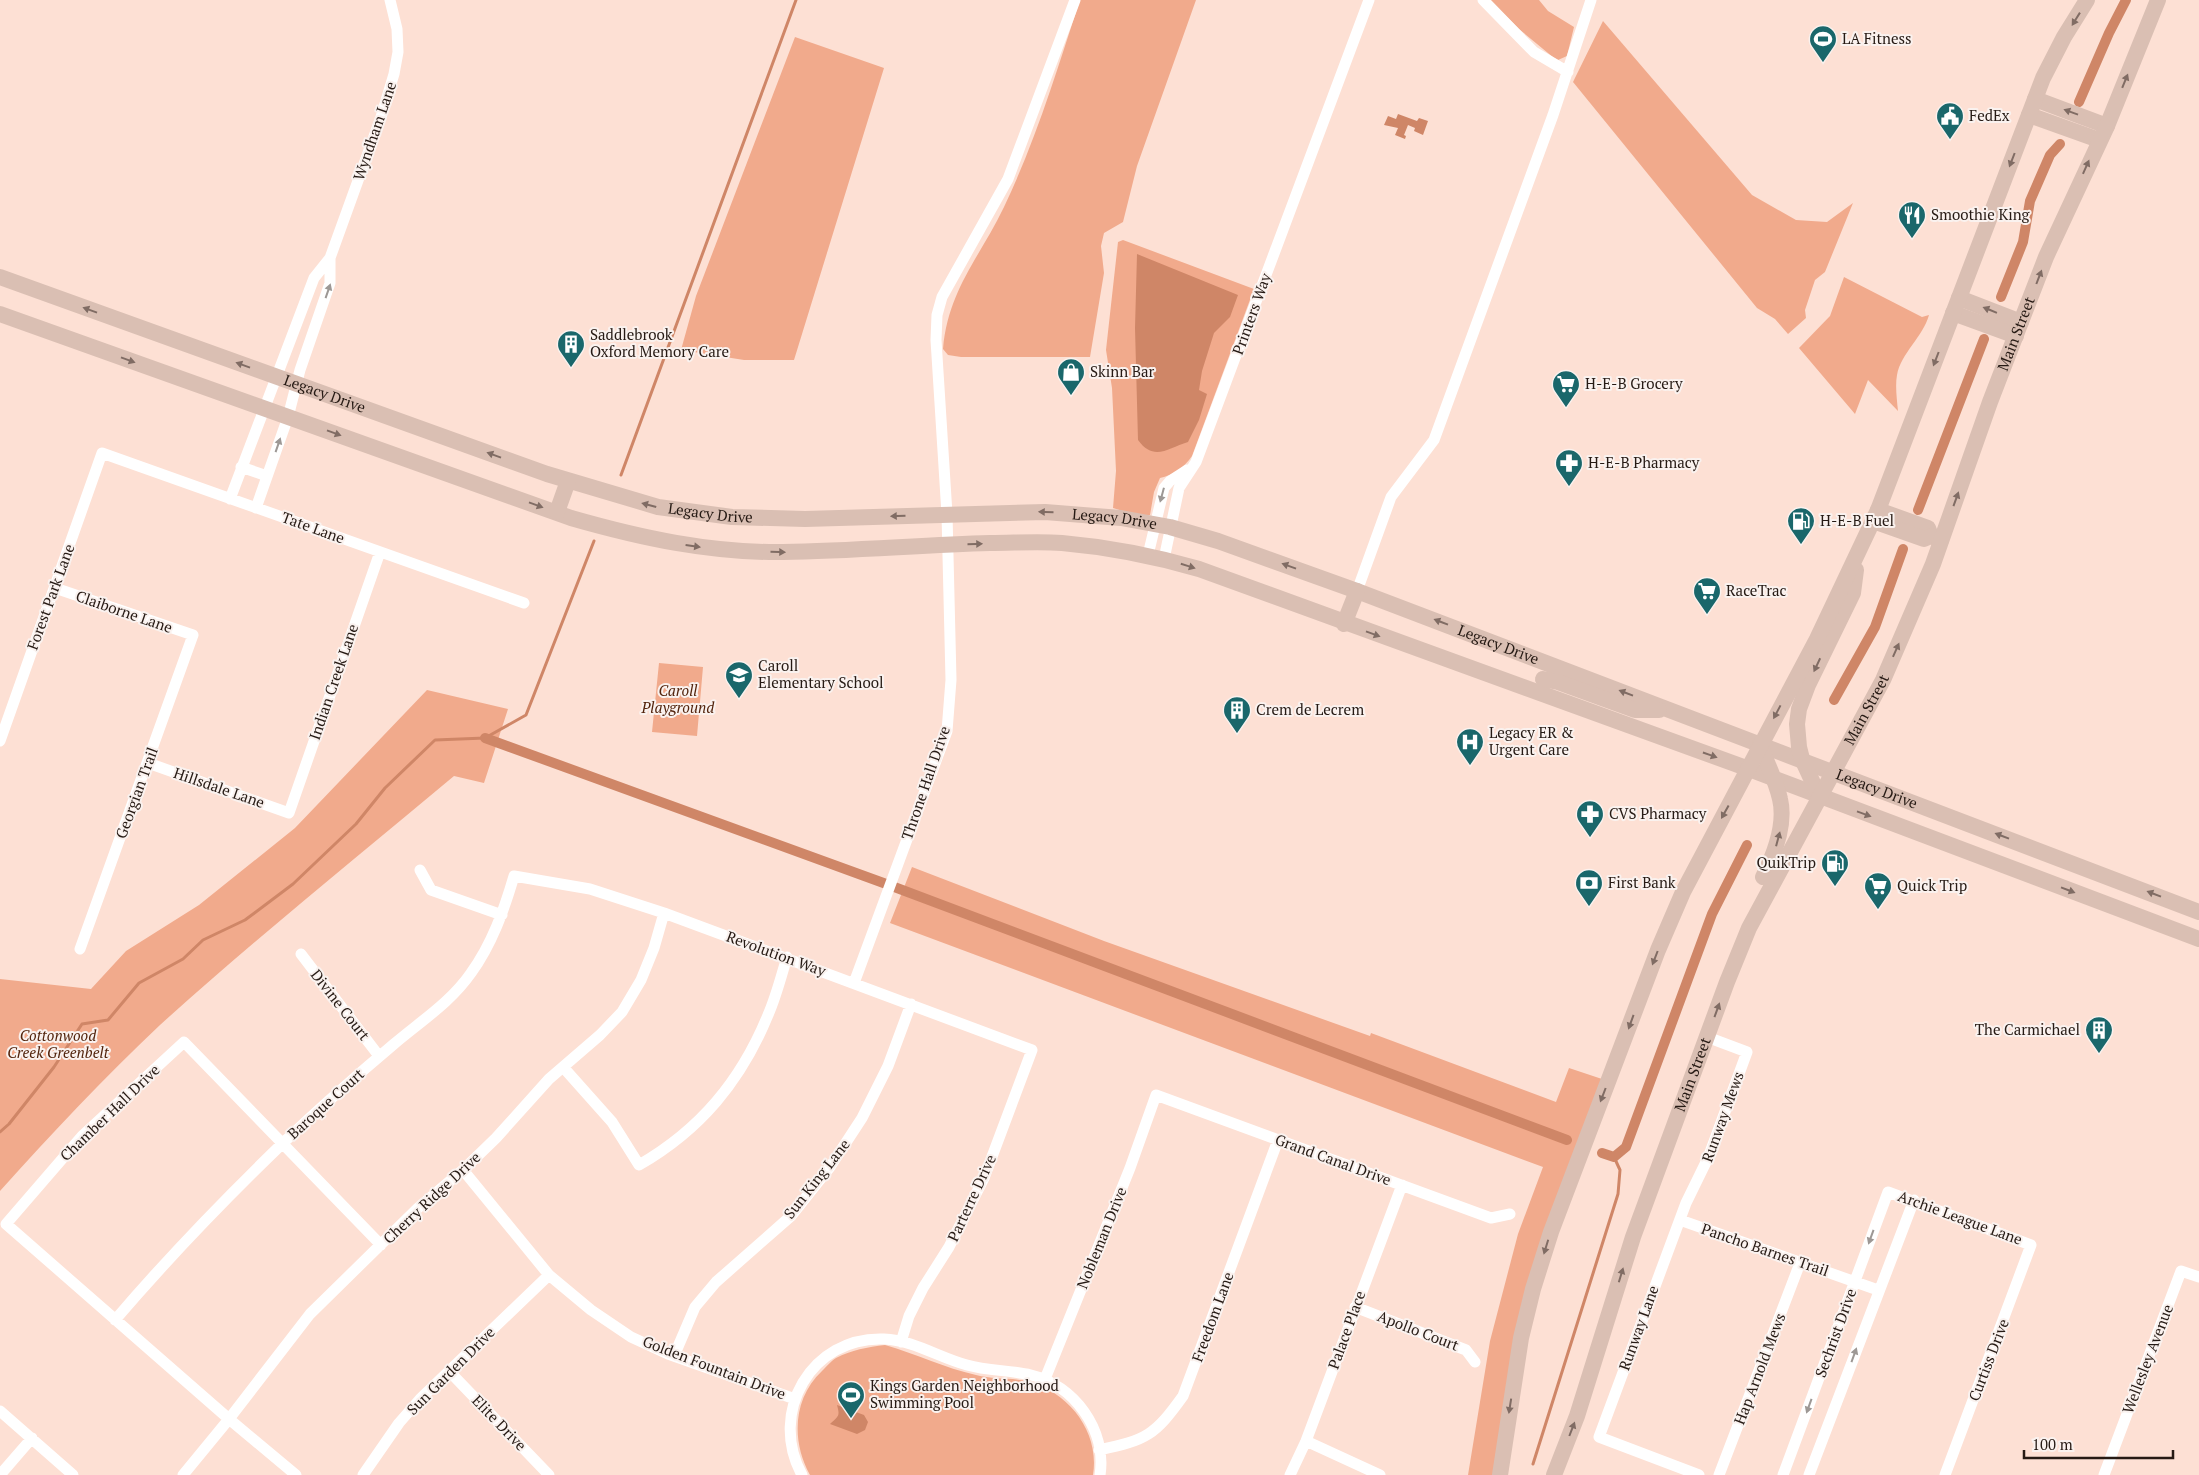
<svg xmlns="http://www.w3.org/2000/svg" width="2199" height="1475" viewBox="0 0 2199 1475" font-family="'PT Serif',serif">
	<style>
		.green { fill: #f1aa8c }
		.water { fill: #cf8667 }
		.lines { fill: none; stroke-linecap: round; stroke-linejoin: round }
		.stream { stroke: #cf8667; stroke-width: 3 }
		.canal { stroke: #cf8667; stroke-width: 10 }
		.street { stroke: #fff; stroke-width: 11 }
		.secondary { stroke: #dabfb3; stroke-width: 16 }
		.oneway { fill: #806c64 }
		.oneway2 { fill: #9d9895 }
		.labels { text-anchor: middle; stroke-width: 4; stroke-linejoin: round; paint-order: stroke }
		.poi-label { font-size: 15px; fill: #261a14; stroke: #faf2ef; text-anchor: start }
		.street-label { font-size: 15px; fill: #261a14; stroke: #faf2ef }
		.park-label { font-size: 15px; font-style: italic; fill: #53240d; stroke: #faf2ef }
	</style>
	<rect width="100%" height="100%" fill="#fde0d4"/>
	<path class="green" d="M 1080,0 L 1196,0 L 1137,166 L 1123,222 L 1104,233 L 1101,246 L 1104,273 L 1090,357 L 961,357 L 948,355 L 943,349 C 948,290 980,257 1004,207 C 1036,140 1057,70 1080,0 Z
		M 1491,0 L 1539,0 L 1548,11 L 1574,27 L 1567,56 L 1558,60 L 1554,58 L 1519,29 Z
		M 1603,21 L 1752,195 L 1796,220 L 1827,222 L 1853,203 L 1825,272 L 1815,280 L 1805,310 L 1806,318 L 1788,334 L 1775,319 L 1757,308 L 1573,82 Z
		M 795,37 L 884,68 L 794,360 L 744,360 L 681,350 L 696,296 Z
		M 1123,240 L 1254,289 L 1192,456 C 1184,468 1173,475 1160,478 L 1154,492 L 1150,515 L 1139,516 L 1113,508 L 1116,471 L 1112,388 L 1106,350 L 1118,242 Z
		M 1844,277 L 1922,317 L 1929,315 C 1923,337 1901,353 1897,375 C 1895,386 1897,400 1898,411 L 1868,380 L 1855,414 L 1799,348 L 1830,316 Z
		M 659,663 L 703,667 L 697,736 L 652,732 Z
		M 427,690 L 508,709 L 484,783 L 454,776 C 356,858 255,939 160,1025 C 104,1078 51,1134 0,1191 L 0,979 L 91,989 L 126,951 L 199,905 L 295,828 Z
		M 912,867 L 1104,941 L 1370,1036 L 1371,1033 L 1556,1102 L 1569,1068 L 1605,1080 L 1560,1196 L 1496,1475 L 1468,1475 L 1490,1341 L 1518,1234 L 1543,1167 L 890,923 Z
		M 885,1345 C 916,1354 945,1368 976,1375 C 994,1380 1013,1377 1030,1382 C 1069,1393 1100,1432 1093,1475 L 810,1475 C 791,1441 793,1398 822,1371 C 826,1367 831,1361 836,1358 C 851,1350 868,1347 885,1345 Z"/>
	<path class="water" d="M 1398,114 L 1417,121 L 1419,118 L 1428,121 L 1423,135 L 1414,131 L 1415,128 L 1408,125 L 1404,135 L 1406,136 L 1405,139 L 1395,135 L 1398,128 L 1384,125 L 1388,116 L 1396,119 Z
		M 1137,254 L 1238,295 L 1230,317 L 1214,333 L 1202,371 L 1199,390 L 1207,394 L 1199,420 L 1188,442 C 1168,448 1154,462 1138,440 L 1135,328 Z
		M 837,1405 L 864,1415 L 868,1422 L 865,1430 L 857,1434 L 830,1424 C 839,1416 840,1416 837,1405 Z"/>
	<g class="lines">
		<path class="stream" d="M 621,475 L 796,0
			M 0,1132 L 9,1124 L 54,1067 L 82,1024 L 108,1020 L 139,983 L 183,959 L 203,940 L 245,920 L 293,884 L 356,824 L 385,788 L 435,740 L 485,738 L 526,715 L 594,541
			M 1533,1464 L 1618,1194 L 1620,1170 L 1614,1157"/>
		<path class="canal" d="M 2079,102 L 2109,33 L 2126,0
			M 2001,297 L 2023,242 L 2030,201 L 2050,155 L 2060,144
			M 1918,510 L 1984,339
			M 1834,700 L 1875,627 L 1903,549
			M 485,738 L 889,885 L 1567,1140
			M 1602,1153 L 1614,1157 L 1626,1147 L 1712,914 L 1747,845"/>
		<path class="street" d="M 1483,0 L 1534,52 L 1568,72
			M 241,467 L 267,476
			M 230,499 L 314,278 L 330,258 L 381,117 L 394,74 L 398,52 L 397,29 L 390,0
			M 256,508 L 288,417 L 300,370 L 330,283 L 330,258
			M 1148,555 L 1164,488 L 1170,481 L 1187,470
			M 1164,559 L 1179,488 L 1196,462 L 1369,0
			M 55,588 L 193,635 L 80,949
			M 1357,591 L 1391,497 L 1434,440 L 1553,115 L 1591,0
			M 0,741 L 102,453 L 524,603
			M 148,763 L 289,813 L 380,552
			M 420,870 L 431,890 L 502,915
			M 301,954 L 379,1056
			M 854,983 L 947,731 L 951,680 L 947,514 L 936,340 L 937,315 L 942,297 L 1008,179 L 1075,0
			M 563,1067 L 612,1122 L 639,1165 C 700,1130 741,1081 768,1015 C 776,997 781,977 787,957
			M 463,1170 L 549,1275 L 591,1310 L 631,1337 L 668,1354 L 795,1399
			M 1680,1220 L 1878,1290
			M 1355,1307 L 1466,1350 L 1475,1362
			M 115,1320 C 168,1258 225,1199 284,1142 C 320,1108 356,1076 394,1044 C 421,1021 451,1002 471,973 C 492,944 504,910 514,876 L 590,889 L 664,913 L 1032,1050 L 984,1178 L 949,1247 L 923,1288 L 909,1316 L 901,1342
			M 674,1356 L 695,1307 L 716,1282 L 791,1216 L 830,1167 L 862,1118 L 888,1066 L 911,1004
			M 449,1371 L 549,1475
			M 1045,1379 L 1130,1168 L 1156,1095 L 1491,1218 L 1510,1214
			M 0,1411 L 73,1475
			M 1306,1441 L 1380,1475
			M 1099,1450 C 1147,1440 1155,1435 1183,1396 L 1278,1140
			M 0,1475 L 32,1438
			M 183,1475 L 229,1419 L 310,1314 L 418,1208 L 463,1170 L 496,1138 L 549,1079 L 600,1035 L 622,1012 L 641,980 L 654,948 L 664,913
			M 296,1475 L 229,1419 L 6,1224 L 82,1136 L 184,1042 L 381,1245
			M 363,1475 L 399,1423 L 420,1399 L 549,1275
			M 802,1475 C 768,1413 811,1336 884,1339 C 913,1340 940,1358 967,1365 C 988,1371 1010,1370 1031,1375 C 1074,1385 1107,1430 1100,1475
			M 1290,1475 L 1306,1441 L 1402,1185
			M 1699,1475 L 1599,1437 L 1686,1203 L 1708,1158 L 1747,1052 L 1707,1037
			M 1719,1475 L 1800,1263
			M 1783,1475 L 1888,1192 L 2031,1245 L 1945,1475
			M 1809,1475 L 1914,1200
			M 2104,1475 L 2181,1271 L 2199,1277"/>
		<g class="secondary">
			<path d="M 2035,99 L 2107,126"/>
			<path d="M 2029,115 L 2099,140"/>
			<path id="s1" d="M 0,277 L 547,474 L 658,507 L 732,517 L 805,519 L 1045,512 L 1121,518 L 1170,527 L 1218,541 L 1357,591 L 2199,912"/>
			<path d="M 1959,298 L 2021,322"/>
			<path d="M 1953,313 L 2016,336"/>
			<path d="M 0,314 L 571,518 C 641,538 710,553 783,552 C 852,551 921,545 990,543 C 1014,543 1038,541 1062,543 C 1108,547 1154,556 1199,569 L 1749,769 L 2199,939"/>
			<path d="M 1878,510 L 1928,528 L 1931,536"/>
			<path d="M 557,512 L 568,481"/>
			<path d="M 1873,521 L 1924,539 L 1931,536 L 1941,540"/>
			<path d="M 1344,624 L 1357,591"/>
			<path d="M 1543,679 L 1558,682 L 1635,710 L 1659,710"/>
			<path d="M 1760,744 C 1766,762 1776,780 1780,799 C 1786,824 1774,855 1763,877"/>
			<path d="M 1819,796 L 1802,759 L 1799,747 L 1797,724 L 1799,709 L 1808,685 L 1853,593 L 1856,570"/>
			<path d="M 1500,1475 L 1521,1338 L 1533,1289 L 1551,1232 L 1658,950 L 1683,892 L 1817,639 L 1878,510 L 2043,78 L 2064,37 L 2087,0"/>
			<path id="s2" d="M 1554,1475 L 1577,1416 L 1633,1237 L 1727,982 L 1749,928 L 1883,680 L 1933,564 L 1990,402 L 2046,257 L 2107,126 L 2158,0"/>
		</g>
	</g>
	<defs><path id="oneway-solid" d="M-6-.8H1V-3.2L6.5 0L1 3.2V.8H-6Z" transform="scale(1.25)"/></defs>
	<g class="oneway">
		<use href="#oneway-solid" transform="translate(2076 19) rotate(122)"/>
		<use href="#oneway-solid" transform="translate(2125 81) rotate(-68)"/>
		<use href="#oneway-solid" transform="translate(2071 112) rotate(-160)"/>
		<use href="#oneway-solid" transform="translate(2012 160) rotate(111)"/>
		<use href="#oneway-solid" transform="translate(2086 167) rotate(-66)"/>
		<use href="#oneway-solid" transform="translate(2039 277) rotate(-69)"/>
		<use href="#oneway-solid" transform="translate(90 310) rotate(-160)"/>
		<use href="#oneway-solid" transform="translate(1990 310) rotate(-158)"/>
		<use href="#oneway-solid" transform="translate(1936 359) rotate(111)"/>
		<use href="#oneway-solid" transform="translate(128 360) rotate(20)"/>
		<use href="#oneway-solid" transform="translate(243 365) rotate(-160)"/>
		<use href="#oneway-solid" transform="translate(334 433) rotate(20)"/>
		<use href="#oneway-solid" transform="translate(494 455) rotate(-160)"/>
		<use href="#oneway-solid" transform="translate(1956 499) rotate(-70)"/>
		<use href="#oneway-solid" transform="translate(536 505) rotate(20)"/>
		<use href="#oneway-solid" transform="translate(649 505) rotate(-165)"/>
		<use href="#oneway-solid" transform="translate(1046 512) rotate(-179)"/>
		<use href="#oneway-solid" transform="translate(898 516) rotate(178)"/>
		<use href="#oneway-solid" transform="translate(975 544) rotate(-1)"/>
		<use href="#oneway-solid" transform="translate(693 546) rotate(8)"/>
		<use href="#oneway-solid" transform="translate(778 552) rotate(1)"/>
		<use href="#oneway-solid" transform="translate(1188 566) rotate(17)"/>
		<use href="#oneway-solid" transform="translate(1289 566) rotate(-160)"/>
		<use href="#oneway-solid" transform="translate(1441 622) rotate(-159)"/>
		<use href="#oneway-solid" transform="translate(1373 634) rotate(20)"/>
		<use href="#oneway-solid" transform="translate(1896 650) rotate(-66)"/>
		<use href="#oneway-solid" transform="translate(1817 665) rotate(115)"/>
		<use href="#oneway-solid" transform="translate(1626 693) rotate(-159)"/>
		<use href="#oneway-solid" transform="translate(1777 712) rotate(118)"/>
		<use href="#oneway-solid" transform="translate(1710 755) rotate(19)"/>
		<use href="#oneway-solid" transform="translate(1725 812) rotate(119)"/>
		<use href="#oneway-solid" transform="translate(1864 814) rotate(20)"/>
		<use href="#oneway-solid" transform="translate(2002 836) rotate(-159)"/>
		<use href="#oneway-solid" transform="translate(1778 839) rotate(-75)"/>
		<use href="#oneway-solid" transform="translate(2068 890) rotate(21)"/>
		<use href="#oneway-solid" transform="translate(2154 894) rotate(-159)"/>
		<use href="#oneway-solid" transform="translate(1655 958) rotate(111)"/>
		<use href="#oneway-solid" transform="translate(1717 1010) rotate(-70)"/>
		<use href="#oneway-solid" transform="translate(1631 1022) rotate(110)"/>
		<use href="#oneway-solid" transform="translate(1603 1095) rotate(111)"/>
		<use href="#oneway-solid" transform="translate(1546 1247) rotate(107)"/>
		<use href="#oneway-solid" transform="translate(1621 1275) rotate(-73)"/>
		<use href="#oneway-solid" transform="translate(1510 1406) rotate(99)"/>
		<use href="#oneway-solid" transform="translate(1572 1429) rotate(-69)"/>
	</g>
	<g class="oneway2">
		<use href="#oneway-solid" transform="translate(328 291) rotate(-71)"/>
		<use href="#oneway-solid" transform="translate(278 445) rotate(-71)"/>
		<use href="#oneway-solid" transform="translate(1162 495) rotate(105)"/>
		<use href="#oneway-solid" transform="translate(1871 1237) rotate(110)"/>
		<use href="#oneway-solid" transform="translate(1854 1355) rotate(-70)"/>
		<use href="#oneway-solid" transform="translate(1809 1406) rotate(110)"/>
	</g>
	<defs>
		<g id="stadium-pin" transform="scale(1.4375)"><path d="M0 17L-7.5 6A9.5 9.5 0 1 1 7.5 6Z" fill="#1a676b" stroke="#faf2ef"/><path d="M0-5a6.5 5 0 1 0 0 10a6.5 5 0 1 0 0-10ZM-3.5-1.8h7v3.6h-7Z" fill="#fff"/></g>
		<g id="civic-pin" transform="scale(1.4375)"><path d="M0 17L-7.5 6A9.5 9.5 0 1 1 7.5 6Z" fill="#1a676b" stroke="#faf2ef"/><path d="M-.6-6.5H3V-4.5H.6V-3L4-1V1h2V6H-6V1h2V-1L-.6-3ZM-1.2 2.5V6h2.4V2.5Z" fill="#fff"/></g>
		<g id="restaurant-pin" transform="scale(1.4375)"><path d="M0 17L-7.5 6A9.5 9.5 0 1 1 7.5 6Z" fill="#1a676b" stroke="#faf2ef"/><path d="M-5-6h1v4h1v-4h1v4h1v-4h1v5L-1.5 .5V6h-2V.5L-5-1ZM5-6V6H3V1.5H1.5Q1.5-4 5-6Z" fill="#fff"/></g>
		<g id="building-pin" transform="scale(1.4375)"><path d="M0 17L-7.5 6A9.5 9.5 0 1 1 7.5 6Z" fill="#1a676b" stroke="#faf2ef"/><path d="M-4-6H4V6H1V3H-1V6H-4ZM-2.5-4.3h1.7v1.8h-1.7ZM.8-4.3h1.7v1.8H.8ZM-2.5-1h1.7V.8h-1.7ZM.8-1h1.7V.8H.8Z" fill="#fff"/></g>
		<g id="shop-pin" transform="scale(1.4375)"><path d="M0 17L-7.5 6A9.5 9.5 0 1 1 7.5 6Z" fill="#1a676b" stroke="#faf2ef"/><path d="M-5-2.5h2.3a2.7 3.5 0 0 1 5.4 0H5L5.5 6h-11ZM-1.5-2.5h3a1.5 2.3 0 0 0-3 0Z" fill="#fff"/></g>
		<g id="supermarket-pin" transform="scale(1.4375)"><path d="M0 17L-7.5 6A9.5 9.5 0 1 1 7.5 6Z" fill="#1a676b" stroke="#faf2ef"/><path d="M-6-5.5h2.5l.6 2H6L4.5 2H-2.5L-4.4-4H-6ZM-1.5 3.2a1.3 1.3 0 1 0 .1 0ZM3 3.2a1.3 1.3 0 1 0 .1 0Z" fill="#fff"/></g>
		<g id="pharmacy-pin" transform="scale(1.4375)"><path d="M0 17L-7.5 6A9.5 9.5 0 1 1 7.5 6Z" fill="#1a676b" stroke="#faf2ef"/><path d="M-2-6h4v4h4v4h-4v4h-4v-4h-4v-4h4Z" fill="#fff"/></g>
		<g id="fuel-pin" transform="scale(1.4375)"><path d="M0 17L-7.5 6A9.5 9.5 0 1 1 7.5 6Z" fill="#1a676b" stroke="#faf2ef"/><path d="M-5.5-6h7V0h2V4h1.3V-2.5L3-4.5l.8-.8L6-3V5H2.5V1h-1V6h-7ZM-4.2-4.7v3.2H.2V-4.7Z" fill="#fff"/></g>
		<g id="school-pin" transform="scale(1.4375)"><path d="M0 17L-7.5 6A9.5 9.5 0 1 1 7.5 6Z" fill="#1a676b" stroke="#faf2ef"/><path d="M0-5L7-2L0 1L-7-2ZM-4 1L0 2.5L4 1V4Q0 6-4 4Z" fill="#fff"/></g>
		<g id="hospital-pin" transform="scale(1.4375)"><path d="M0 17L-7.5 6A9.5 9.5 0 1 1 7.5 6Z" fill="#1a676b" stroke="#faf2ef"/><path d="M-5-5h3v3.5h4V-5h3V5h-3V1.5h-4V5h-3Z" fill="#fff"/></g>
		<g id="bank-pin" transform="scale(1.4375)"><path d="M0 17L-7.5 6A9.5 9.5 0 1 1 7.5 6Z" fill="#1a676b" stroke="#faf2ef"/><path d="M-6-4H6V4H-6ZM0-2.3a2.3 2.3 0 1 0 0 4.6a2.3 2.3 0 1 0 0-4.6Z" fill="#fff"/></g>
	</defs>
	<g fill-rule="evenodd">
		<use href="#stadium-pin" x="1823" y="39"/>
		<use href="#civic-pin" x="1950" y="116"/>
		<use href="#restaurant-pin" x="1912" y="215"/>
		<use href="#building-pin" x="571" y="344"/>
		<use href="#shop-pin" x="1071" y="372"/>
		<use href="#supermarket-pin" x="1566" y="384"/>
		<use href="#pharmacy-pin" x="1569" y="463"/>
		<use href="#fuel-pin" x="1801" y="521"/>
		<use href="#supermarket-pin" x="1707" y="591"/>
		<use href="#school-pin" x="739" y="675"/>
		<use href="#building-pin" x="1237" y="710"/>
		<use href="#hospital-pin" x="1470" y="742"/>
		<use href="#pharmacy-pin" x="1590" y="814"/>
		<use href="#fuel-pin" x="1835" y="863"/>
		<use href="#bank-pin" x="1589" y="883"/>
		<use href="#supermarket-pin" x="1878" y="886"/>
		<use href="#building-pin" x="2099" y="1030"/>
		<use href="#stadium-pin" x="851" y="1395"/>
	</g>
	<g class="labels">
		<g class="poi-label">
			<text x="1842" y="44">LA Fitness</text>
			<text x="1969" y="121">FedEx</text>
			<text x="1931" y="220">Smoothie King</text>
			<text x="590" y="340">Saddlebrook<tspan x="590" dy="17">Oxford Memory Care</tspan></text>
			<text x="1090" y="377">Skinn Bar</text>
			<text x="1585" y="389">H-E-B Grocery</text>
			<text x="1588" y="468">H-E-B Pharmacy</text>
			<text x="1820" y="526">H-E-B Fuel</text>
			<text x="1726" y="596">RaceTrac</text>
			<text x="758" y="671">Caroll<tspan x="758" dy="17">Elementary School</tspan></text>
			<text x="1256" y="715">Crem de Lecrem</text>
			<text x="1489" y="738">Legacy ER &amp;<tspan x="1489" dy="17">Urgent Care</tspan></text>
			<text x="1609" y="819">CVS Pharmacy</text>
			<text x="1816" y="868" text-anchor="end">QuikTrip</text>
			<text x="1608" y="888">First Bank</text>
			<text x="1897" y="891">Quick Trip</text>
			<text x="2080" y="1035" text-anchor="end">The Carmichael</text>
			<text x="870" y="1391">Kings Garden Neighborhood<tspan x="870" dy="17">Swimming Pool</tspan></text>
		</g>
		<g class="street-label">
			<text transform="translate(375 131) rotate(-71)" y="5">Wyndham Lane</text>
			<text transform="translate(1252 314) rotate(-70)" y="5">Printers Way</text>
			<text dy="5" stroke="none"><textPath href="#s2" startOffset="1234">Main Street</textPath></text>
			<text dy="5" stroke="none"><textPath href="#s1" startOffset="345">Legacy Drive</textPath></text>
			<text dy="5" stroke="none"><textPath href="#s1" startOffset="750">Legacy Drive</textPath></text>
			<text dy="5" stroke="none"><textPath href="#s1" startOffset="1155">Legacy Drive</textPath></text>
			<text transform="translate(313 528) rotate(20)" y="5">Tate Lane</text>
			<text transform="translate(51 597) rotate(-70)" y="5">Forest Park Lane</text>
			<text transform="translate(124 612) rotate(19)" y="5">Claiborne Lane</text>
			<text dy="5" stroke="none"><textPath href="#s1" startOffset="1560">Legacy Drive</textPath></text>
			<text transform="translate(334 682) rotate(-71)" y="5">Indian Creek Lane</text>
			<text dy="5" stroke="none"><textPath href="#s2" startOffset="829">Main Street</textPath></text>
			<text transform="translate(926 783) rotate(-71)" y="5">Throne Hall Drive</text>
			<text transform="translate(219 788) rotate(19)" y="5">Hillsdale Lane</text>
			<text dy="5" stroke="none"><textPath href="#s1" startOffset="1965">Legacy Drive</textPath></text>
			<text transform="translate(137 793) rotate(-70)" y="5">Georgian Trail</text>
			<text transform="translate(776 954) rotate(20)" y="5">Revolution Way</text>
			<text transform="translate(340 1005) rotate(52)" y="5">Divine Court</text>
			<text dy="5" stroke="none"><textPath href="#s2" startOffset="424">Main Street</textPath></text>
			<text transform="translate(326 1104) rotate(-42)" y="5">Baroque Court</text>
			<text transform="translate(110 1113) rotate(-44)" y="5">Chamber Hall Drive</text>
			<text transform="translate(1723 1117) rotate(-70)" y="5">Runway Mews</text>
			<text transform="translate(1333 1160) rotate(20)" y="5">Grand Canal Drive</text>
			<text transform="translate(817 1179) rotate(-52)" y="5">Sun King Lane</text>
			<text transform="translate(432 1198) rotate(-43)" y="5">Cherry Ridge Drive</text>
			<text transform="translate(972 1198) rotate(-65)" y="5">Parterre Drive</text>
			<text transform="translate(1960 1218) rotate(20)" y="5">Archie League Lane</text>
			<text transform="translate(1102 1238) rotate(-68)" y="5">Nobleman Drive</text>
			<text transform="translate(1765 1250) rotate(19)" y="5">Pancho Barnes Trail</text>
			<text transform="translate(1213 1317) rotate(-70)" y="5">Freedom Lane</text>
			<text transform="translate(1639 1328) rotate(-70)" y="5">Runway Lane</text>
			<text transform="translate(1347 1330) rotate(-70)" y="5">Palace Place</text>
			<text transform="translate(1418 1331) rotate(21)" y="5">Apollo Court</text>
			<text transform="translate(1836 1333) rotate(-70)" y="5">Sechrist Drive</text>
			<text transform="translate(2148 1359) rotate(-69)" y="5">Wellesley Avenue</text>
			<text transform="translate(1989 1360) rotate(-69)" y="5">Curtiss Drive</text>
			<text transform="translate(714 1368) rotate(21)" y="5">Golden Fountain Drive</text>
			<text transform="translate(1760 1369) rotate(-69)" y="5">Hap Arnold Mews</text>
			<text transform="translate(451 1371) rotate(-45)" y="5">Sun Garden Drive</text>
			<text transform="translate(499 1423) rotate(46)" y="5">Elite Drive</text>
		</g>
		<g class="park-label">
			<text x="678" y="696">Caroll<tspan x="678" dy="17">Playground</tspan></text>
			<text x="58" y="1041">Cottonwood<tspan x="58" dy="17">Creek Greenbelt</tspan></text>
		</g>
	</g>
	<path d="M2024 1450v8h149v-8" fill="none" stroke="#261a14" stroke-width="2.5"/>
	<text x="2032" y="1450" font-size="15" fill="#261a14" stroke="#faf2ef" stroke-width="4" paint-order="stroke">100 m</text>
</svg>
